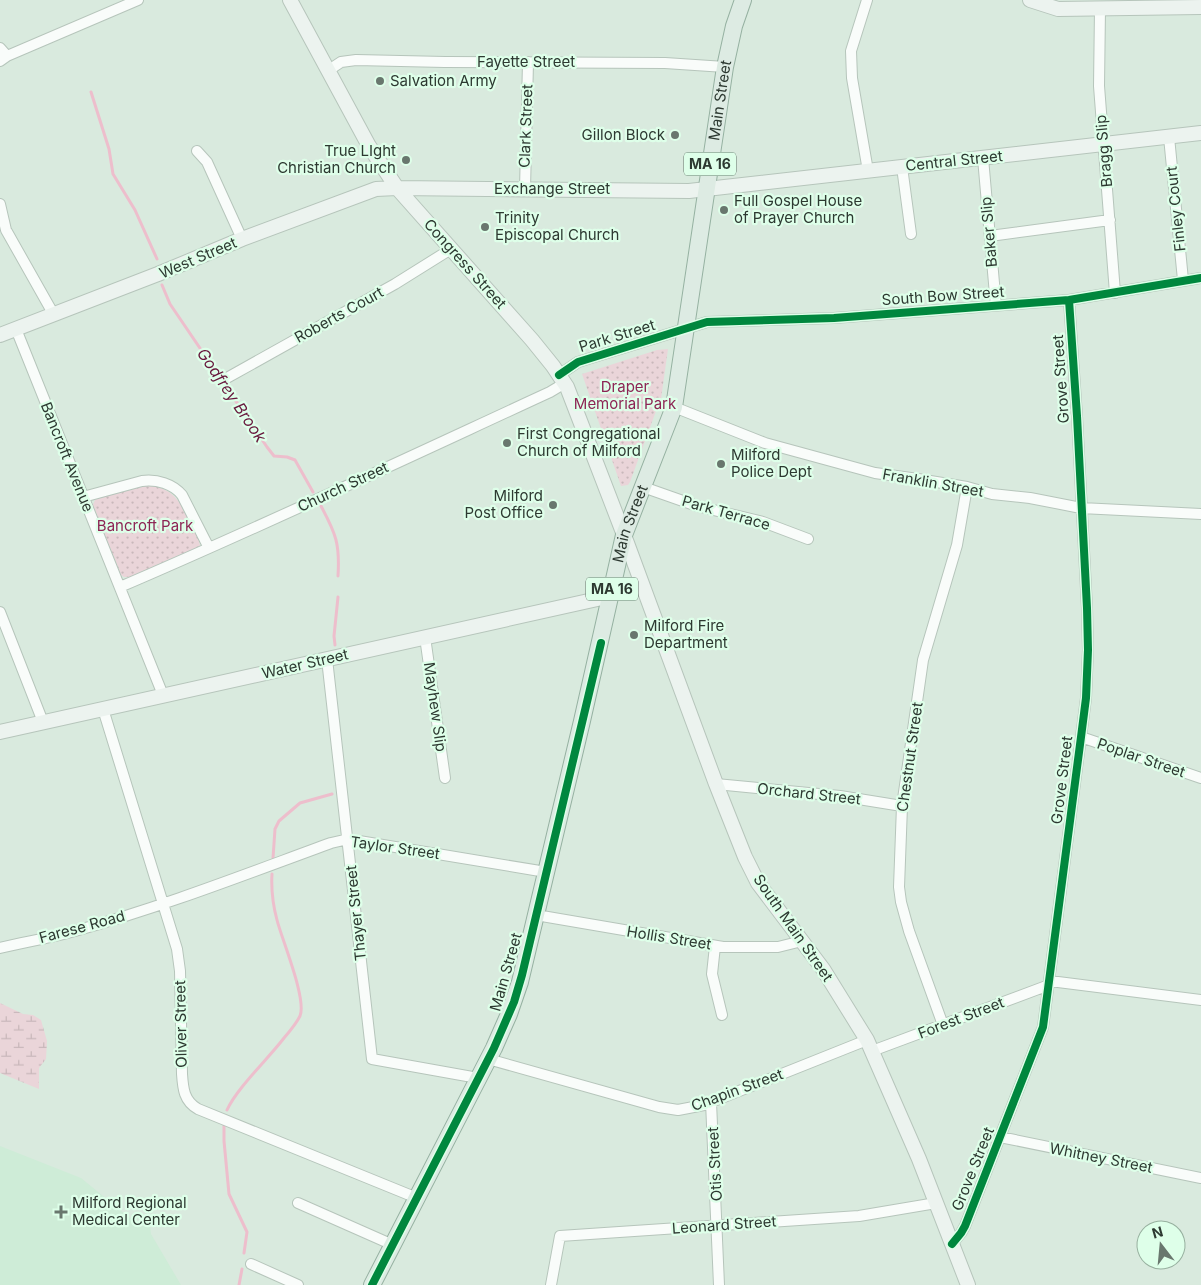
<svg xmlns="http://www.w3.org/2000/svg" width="1201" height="1285" viewBox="0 0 1201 1285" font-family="Inter,sans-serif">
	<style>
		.built { fill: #ceecd7 }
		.wetland { fill: url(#wetland-marsh) }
		.park { fill: url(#park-dots) }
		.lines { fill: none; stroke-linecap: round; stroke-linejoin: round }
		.stream { stroke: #edbecc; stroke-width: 3 }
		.street-casing { stroke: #b6c5bb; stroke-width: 12 }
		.secondary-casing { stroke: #b6c5bb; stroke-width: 16 }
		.primary-casing { stroke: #95b1a1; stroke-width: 18 }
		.street { stroke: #f9fcfa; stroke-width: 10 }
		.secondary { stroke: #ecf3ef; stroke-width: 14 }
		.primary { stroke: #ddebe3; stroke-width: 16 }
		.cycleway-casing { stroke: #deffe9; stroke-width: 11 }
		.cycleway { stroke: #00873e; stroke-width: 8 }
		.poi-dot { fill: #69776e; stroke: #deffe9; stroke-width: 2 }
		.labels { text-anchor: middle; stroke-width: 4.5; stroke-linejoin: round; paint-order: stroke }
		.shield { fill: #deffe9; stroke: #627468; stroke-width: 1 }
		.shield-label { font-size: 14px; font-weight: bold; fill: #2d3931 }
		.street-label { font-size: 15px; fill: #2d3931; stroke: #deffe9 }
		.poi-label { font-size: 15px; fill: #2d3931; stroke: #deffe9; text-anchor: start }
		.park-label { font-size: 15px; fill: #8d2454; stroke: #deffe9 }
		.water-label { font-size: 16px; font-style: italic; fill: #67173c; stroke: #deffe9 }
	</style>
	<defs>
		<pattern id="wetland-marsh" width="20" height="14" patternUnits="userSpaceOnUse" patternTransform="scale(1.25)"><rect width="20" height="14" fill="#ead5d9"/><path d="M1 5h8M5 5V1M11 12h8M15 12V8" fill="none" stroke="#c9b8bb"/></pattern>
		<pattern id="park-dots" width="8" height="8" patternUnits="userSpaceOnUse" patternTransform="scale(1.25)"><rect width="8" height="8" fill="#ead5d9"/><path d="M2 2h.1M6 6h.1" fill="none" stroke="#c9b8bb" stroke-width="1.8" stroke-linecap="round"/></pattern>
	</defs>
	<rect width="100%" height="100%" fill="#d9eade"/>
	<path class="built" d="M 0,1146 L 81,1178 L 141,1227 L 144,1225 L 150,1226 L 151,1234 L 181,1285 L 0,1285 Z"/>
	<path class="wetland" d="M 0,1003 L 23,1014 L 33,1015 L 41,1020 L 47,1041 L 46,1059 L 39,1068 L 39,1089 L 0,1073 Z"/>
	<path class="park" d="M 668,349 L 660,406 L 656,411 L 630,482 L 628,485 L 621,486 L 582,374 L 657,350 Z
		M 148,485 C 175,489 180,502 191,523 C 195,531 199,538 200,546 L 130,577 L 124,577 L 121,575 L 93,505 L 95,500 L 100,497 L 137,487 Z"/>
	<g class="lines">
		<path class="stream" d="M 91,92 L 109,149 L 113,174 L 135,210 L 157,259
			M 162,285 L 170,304 L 267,447 L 274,456 L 287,457 L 295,460 L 313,492
			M 321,506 C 336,534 340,544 338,576
			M 335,645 L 334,636 L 338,597
			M 273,858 L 275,829 L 279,821 L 300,803 L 332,794
			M 227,1110 C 237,1088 268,1059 284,1038 C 290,1031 296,1024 300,1016 C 307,999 282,940 277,920 C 273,905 271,890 272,874
			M 224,1123 L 224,1141 L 229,1194 L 247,1232 L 244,1253
			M 239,1285 L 242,1269"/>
		<g class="street-casing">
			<path id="street" d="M 867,0 L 851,51 L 852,78 L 868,171
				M 1100,9 L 1099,86 L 1115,293
				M 0,48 L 7,56
				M 0,61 L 7,56 L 138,0
				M 329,70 L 341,62 L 356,60 L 445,62 L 665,63 L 725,67
				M 1169,137 L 1183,280
				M 197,151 L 207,162 L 242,239
				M 983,158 L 996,306
				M 902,167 L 911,234
				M 525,189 L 528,62
				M 0,204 L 6,230 L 54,315
				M 990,236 L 1110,220
				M 16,329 L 163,695
				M 559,375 L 578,362 L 707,322 L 834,318 L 1069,300 L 1201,278
				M 225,379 L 395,284 L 451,249
				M 674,407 L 765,443 L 875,473 L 918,479 L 967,487 L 992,494 L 1030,498 L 1081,508 L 1201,514
				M 643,487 L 697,506 L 763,522 L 808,539
				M 83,497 L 142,481 C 157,479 173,484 182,495 L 209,548
				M 120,587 C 265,525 407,458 550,392 L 565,383
				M 0,612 L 43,722
				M 425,637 L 445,778
				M 327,659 L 372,1059 L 478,1078
				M 103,709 L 177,949 L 180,971 L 182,1074 C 183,1089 184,1101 198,1109 L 417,1198
				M 1081,737 L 1201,778
				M 716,784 L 840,796 L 902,806
				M 536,915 L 723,947 L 778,947 L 802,941
				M 715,946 L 712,974 L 722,1015
				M 0,948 C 25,942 50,938 75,931 C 162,907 246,874 331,843 L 344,840 L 359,841 L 546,872
				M 1050,981 L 1201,1000
				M 943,1025 L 909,931 L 901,902 L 899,887 L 902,806 L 923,660 L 957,545 L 967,487
				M 872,1051 L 1049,985
				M 488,1059 L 659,1107 L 678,1110 L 704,1105 L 867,1040
				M 711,1102 L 719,1285
				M 1000,1137 L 1201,1178
				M 298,1203 L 393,1245
				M 952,1244 L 961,1233 L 965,1226 L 1043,1027 L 1081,737 L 1086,698 L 1088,650 L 1087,608 L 1077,416 L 1069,300
				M 251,1264 L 298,1285
				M 551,1285 L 560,1236 L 859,1216 L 936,1203"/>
		</g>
		<g class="secondary-casing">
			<path id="secondary" d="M 290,0 L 369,146 L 397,188 L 532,340 L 553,366 L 567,387 L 624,535 L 716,784 L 745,857 L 758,883 L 823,969 L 867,1040 L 919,1159 L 968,1285
				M 1030,0 L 1058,9 L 1201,7
				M 0,335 L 158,274 L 242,239 L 376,189 L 397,188 L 689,191 L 1201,133
				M 0,732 L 611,596"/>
		</g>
		<g class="primary-casing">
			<g id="primary">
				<path id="s1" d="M 372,1285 L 494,1048 L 509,1014 L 520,982 L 582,721 L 624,535 L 674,407 L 725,67 L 734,26 L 743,0"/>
			</g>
		</g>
		<use href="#street" class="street"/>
		<use href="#secondary" class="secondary"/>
		<use href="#primary" class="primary"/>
		<g class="cycleway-casing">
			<path id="cycleway" d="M 559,375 L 578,362 L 707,322 L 834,318 L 1069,300 L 1201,278
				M 952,1244 L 961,1233 L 965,1226 L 1043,1027 L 1081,737 L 1086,698 L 1088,650 L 1087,608 L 1077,416 L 1069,300
				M 372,1285 L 494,1048 L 514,1002 L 522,975 L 601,643"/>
		</g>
		<use href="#cycleway" class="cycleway"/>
	</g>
	<g class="poi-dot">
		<circle cx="380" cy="81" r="5"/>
		<circle cx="675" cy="135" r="5"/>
		<circle cx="406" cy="160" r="5"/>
		<circle cx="724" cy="210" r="5"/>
		<circle cx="485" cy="227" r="5"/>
		<circle cx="507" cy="443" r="5"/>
		<circle cx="721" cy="464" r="5"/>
		<circle cx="553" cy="505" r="5"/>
		<circle cx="634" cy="635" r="5"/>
		<path d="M58.5 1204.5h5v5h5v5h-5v5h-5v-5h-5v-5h5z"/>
	</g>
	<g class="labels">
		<g class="shield">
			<rect x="684" y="152.5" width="52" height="23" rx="4"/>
			<rect x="586" y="577.5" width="52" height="23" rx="4"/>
		</g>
		<g class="shield-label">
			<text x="710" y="169">MA 16</text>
			<text x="612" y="594">MA 16</text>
		</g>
		<g class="street-label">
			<text x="526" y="67">Fayette Street</text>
			<text dy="5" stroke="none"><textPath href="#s1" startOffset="1244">Main Street</textPath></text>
			<text transform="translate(526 126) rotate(-88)" y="5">Clark Street</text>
			<text transform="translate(1104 151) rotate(-95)" y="5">Bragg Slip</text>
			<text transform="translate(954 161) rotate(-6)" y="5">Central Street</text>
			<text x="552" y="194">Exchange Street</text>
			<text transform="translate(1176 209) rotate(-96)" y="5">Finley Court</text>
			<text transform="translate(989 232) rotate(-95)" y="5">Baker Slip</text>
			<text transform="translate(198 258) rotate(-23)" y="5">West Street</text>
			<text transform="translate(465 264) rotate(48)" y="5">Congress Street</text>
			<text transform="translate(943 296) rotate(-4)" y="5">South Bow Street</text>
			<text transform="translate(339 315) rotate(-29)" y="5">Roberts Court</text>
			<text transform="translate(617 336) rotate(-17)" y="5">Park Street</text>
			<text transform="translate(1061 379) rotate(-94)" y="5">Grove Street</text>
			<text transform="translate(67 457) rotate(68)" y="5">Bancroft Avenue</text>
			<text transform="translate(933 483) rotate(10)" y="5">Franklin Street</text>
			<text transform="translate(343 487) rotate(-25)" y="5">Church Street</text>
			<text transform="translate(726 513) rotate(16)" y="5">Park Terrace</text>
			<text dy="5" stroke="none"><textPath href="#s1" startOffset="809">Main Street</textPath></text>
			<text transform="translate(305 664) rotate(-13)" y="5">Water Street</text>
			<text transform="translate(435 707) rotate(82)" y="5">Mayhew Slip</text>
			<text transform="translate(910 757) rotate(-82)" y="5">Chestnut Street</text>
			<text transform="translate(1141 758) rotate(19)" y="5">Poplar Street</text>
			<text transform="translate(1062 780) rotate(-83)" y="5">Grove Street</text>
			<text transform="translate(809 794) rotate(6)" y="5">Orchard Street</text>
			<text transform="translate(395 848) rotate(8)" y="5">Taylor Street</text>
			<text transform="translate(356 913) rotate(-96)" y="5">Thayer Street</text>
			<text transform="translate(82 927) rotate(-15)" y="5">Farese Road</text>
			<text transform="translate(793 928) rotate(55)" y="5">South Main Street</text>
			<text transform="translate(669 938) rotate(9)" y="5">Hollis Street</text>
			<text transform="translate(506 972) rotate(-74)" y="5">Main Street</text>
			<text transform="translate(961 1018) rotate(-21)" y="5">Forest Street</text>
			<text transform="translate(181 1024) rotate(-91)" y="5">Oliver Street</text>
			<text transform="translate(737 1090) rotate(-20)" y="5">Chapin Street</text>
			<text transform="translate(1101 1158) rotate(11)" y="5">Whitney Street</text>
			<text transform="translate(715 1164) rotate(-93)" y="5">Otis Street</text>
			<text transform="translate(973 1169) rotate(-68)" y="5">Grove Street</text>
			<text transform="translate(724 1225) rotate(-4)" y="5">Leonard Street</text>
		</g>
		<g class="poi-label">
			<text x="390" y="86">Salvation Army</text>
			<text x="665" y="140" text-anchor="end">Gillon Block</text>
			<text x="396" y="156" text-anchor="end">True LIght<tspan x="396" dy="17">Christian Church</tspan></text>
			<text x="734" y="206">Full Gospel House<tspan x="734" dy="17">of Prayer Church</tspan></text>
			<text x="495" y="223">Trinity<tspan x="495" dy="17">Episcopal Church</tspan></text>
			<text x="517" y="439">First Congregational<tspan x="517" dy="17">Church of Milford</tspan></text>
			<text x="731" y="460">Milford<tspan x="731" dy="17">Police Dept</tspan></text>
			<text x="543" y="501" text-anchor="end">Milford<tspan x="543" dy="17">Post Office</tspan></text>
			<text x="644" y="631">Milford Fire<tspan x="644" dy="17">Department</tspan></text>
			<text x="72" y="1208">Milford Regional<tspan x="72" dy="17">Medical Center</tspan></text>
		</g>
		<g class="park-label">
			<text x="625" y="392">Draper<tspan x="625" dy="17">Memorial Park</tspan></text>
			<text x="145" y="531">Bancroft Park</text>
		</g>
		<g class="water-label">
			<text transform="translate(232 395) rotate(56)" y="6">Godfrey Brook</text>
		</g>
	</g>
	<g transform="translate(1161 1245) rotate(344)"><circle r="24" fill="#deffe9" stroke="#97b09f"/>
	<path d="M0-4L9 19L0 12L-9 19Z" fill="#69776e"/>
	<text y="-8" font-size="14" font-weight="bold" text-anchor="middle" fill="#2d3931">N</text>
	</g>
</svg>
